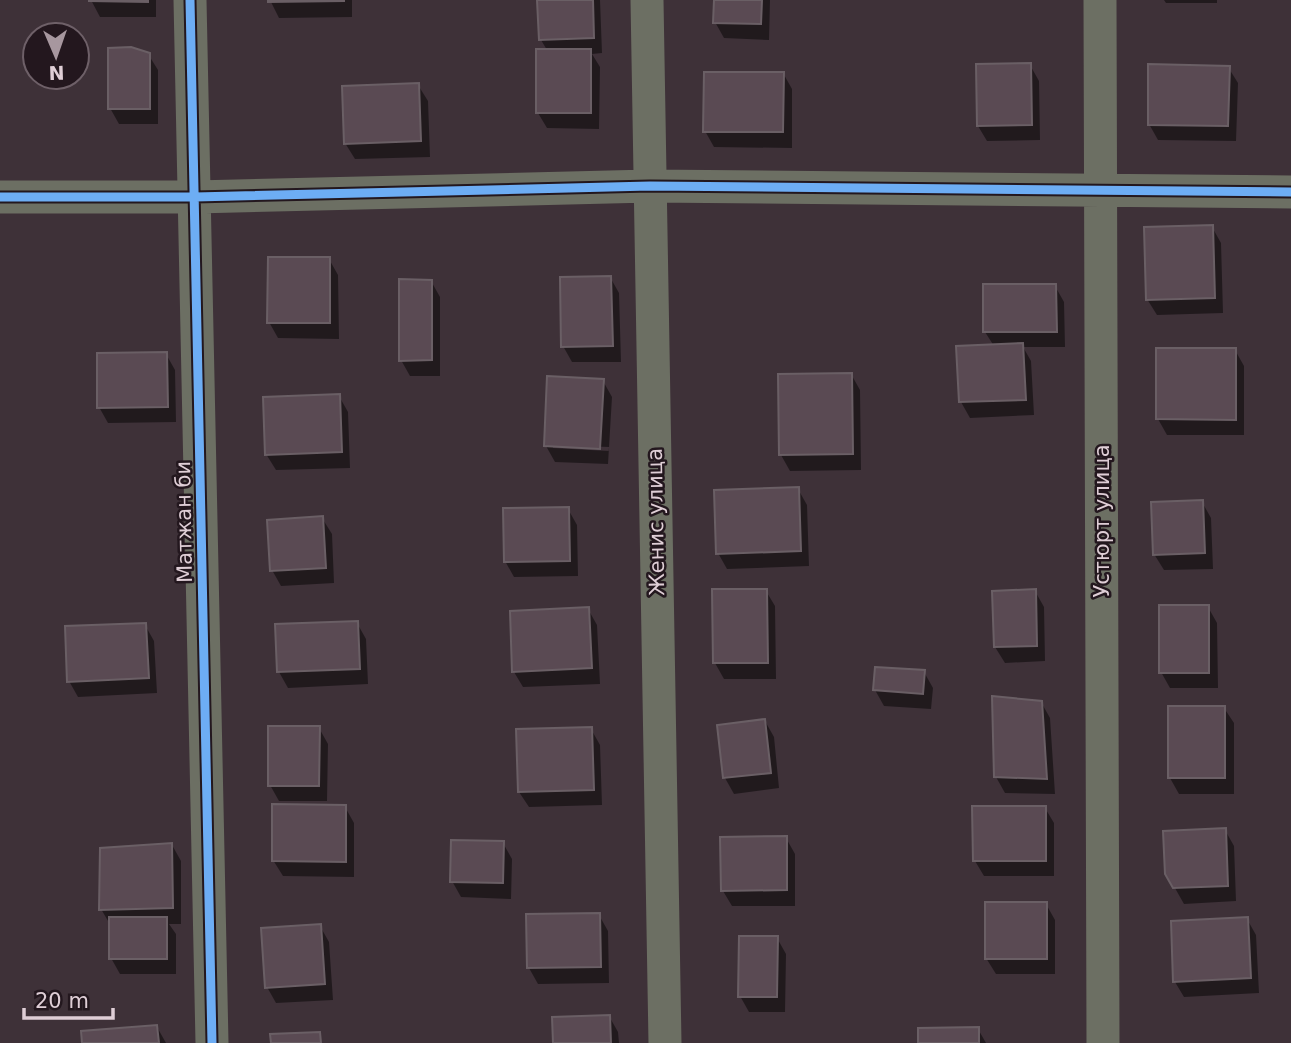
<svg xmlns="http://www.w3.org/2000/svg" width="1291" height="1043" viewBox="0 0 1291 1043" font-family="'DejaVu Sans',sans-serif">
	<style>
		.shadow { fill: #0007; fill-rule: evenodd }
		.building { fill: #5a4a53; stroke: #6a5f65; stroke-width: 2 }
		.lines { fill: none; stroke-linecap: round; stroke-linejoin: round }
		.street { stroke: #6c6f63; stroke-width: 33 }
		.cycleway-casing { stroke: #23171e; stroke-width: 13 }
		.cycleway { stroke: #6dadf4; stroke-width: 9 }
		.labels { text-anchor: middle; stroke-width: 5; stroke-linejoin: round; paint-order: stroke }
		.street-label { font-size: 21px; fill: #dfced6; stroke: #23171e }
	</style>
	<rect width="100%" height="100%" fill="#3e3138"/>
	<path class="shadow" d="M 91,0 L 156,0 L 156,17 L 100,17 Z
		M 270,0 L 352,0 L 352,17 L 279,18 Z
		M 539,0 L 600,0 L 602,53 L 592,54 L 600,67 L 599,129 L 547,128 L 538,113 L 547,50 L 541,40 Z
		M 715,0 L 770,0 L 769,40 L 724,38 L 715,22 Z
		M 1164,0 L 1217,0 L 1217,3 L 1166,3 Z
		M 148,54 L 158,70 L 158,124 L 119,124 L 110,108 Z
		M 1030,65 L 1039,81 L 1040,140 L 987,141 L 978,126 Z
		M 1228,67 L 1238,83 L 1236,141 L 1158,140 L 1149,124 Z
		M 783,73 L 792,89 L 792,148 L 714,147 L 705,131 Z
		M 418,85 L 428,101 L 430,157 L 355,159 L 345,143 Z
		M 1212,227 L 1221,243 L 1223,313 L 1157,315 L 1147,299 Z
		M 329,259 L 338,275 L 339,339 L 278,338 L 269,322 Z
		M 610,277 L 619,293 L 621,362 L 572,362 L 563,346 Z
		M 431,281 L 440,297 L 440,376 L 410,376 L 401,360 Z
		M 1055,286 L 1064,302 L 1065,347 L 1023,347 L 1031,361 L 1034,415 L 970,418 L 961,402 L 958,348 L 994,346 L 985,332 Z
		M 1235,350 L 1244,366 L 1244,435 L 1167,435 L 1158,419 Z
		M 166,354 L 175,370 L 176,422 L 108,423 L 99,407 Z
		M 851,374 L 860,390 L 861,470 L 790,471 L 781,455 Z
		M 603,381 L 612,397 L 608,464 L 555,462 L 546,446 ZM 553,445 L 609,447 L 609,451 L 553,448 Z
		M 339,396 L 348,412 L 350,468 L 276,470 L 266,454 Z
		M 798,489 L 807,505 L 809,566 L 727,569 L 718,553 Z
		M 1202,502 L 1211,518 L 1213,569 L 1164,570 L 1154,554 Z
		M 568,509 L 577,525 L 578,576 L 514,577 L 505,561 Z
		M 322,518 L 332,534 L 334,583 L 281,586 L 272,570 Z
		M 766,591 L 775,606 L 776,679 L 724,679 L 715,663 Z
		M 1035,591 L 1044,607 L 1045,661 L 1005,663 L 995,647 Z
		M 1208,607 L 1217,623 L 1218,688 L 1170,688 L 1161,672 Z
		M 588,609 L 597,625 L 600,684 L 523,687 L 514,672 Z
		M 357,623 L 366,639 L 368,684 L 288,688 L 279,672 Z
		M 145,625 L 154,641 L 157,693 L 78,697 L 69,681 Z
		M 924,672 L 933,688 L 931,709 L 884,706 L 875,690 Z
		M 1041,702 L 1050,718 L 1055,794 L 1005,793 L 996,777 Z
		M 1224,708 L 1234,723 L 1234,794 L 1179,794 L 1170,778 Z
		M 765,721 L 774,737 L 779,788 L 734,794 L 725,778 L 719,726 Z
		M 319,728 L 328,744 L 327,801 L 279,801 L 270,785 Z
		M 591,729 L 600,745 L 602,805 L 529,807 L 519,792 Z
		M 345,807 L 354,823 L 354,877 L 283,876 L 273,860 Z
		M 1045,808 L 1054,823 L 1054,876 L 984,876 L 975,861 Z
		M 1225,830 L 1234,846 L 1236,901 L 1184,904 L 1167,874 Z
		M 786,838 L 795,854 L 795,906 L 732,906 L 723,891 Z
		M 503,843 L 512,859 L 511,899 L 461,897 L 452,881 Z
		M 172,845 L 181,861 L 181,924 L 169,924 L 176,934 L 176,974 L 120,974 L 111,958 L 111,926 L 101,909 Z
		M 1046,904 L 1055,920 L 1055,974 L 996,974 L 986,958 Z
		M 599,915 L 608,931 L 609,983 L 538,984 L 529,968 Z
		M 1247,919 L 1256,935 L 1259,993 L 1184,997 L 1175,982 Z
		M 320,926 L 329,942 L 333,1000 L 276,1003 L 267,987 Z
		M 777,938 L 786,954 L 785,1012 L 749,1012 L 740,996 Z
		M 609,1016 L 618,1032 L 619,1043 L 554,1043 Z
		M 157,1027 L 166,1043 L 84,1043 Z
		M 978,1029 L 986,1043 L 920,1043 Z"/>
	<path class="building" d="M 89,0 L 148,0 L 148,2 L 89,1 Z
		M 268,0 L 344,0 L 344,1 L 268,2 Z
		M 537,0 L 593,0 L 594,38 L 539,40 Z
		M 714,0 L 762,0 L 761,24 L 713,23 Z
		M 131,47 L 150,53 L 150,109 L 108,109 L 108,48 Z
		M 536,49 L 591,49 L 591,113 L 536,113 Z
		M 1031,63 L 1032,125 L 977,126 L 976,64 Z
		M 1148,64 L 1230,66 L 1228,126 L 1148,125 Z
		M 704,72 L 784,72 L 783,132 L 703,132 Z
		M 419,83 L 421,141 L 344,144 L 342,86 Z
		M 1213,225 L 1215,298 L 1146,300 L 1144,227 Z
		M 268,257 L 330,257 L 330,323 L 267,323 Z
		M 611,276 L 613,346 L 561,347 L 560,277 Z
		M 399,279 L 432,280 L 432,360 L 399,361 Z
		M 983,284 L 1056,284 L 1057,332 L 983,332 Z
		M 1023,343 L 1026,400 L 959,402 L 956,346 Z
		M 1156,348 L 1236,348 L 1236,420 L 1156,419 Z
		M 167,352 L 168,407 L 97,408 L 97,353 Z
		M 852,373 L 853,454 L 779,455 L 778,374 Z
		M 547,376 L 604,379 L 600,449 L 544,446 Z
		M 340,394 L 342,452 L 265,455 L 263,397 Z
		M 799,487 L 801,551 L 716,554 L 714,490 Z
		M 1203,500 L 1205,553 L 1153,555 L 1151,502 Z
		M 569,507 L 570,561 L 504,562 L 503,508 Z
		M 323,516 L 326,568 L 270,571 L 267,520 Z
		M 712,589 L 767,589 L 768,663 L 713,663 Z
		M 1036,589 L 1037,646 L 994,647 L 992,591 Z
		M 1159,605 L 1209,605 L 1209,673 L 1159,673 Z
		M 589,607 L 592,668 L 512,672 L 510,611 Z
		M 358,621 L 360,669 L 277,672 L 275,624 Z
		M 146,623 L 149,678 L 67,682 L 65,626 Z
		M 875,667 L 925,670 L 923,694 L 873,690 Z
		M 992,696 L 1042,701 L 1047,779 L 994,777 Z
		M 1168,706 L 1225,706 L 1225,778 L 1168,778 Z
		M 765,719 L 771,773 L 723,778 L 717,725 Z
		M 268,726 L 320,726 L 319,786 L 268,786 Z
		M 592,727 L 594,790 L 518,792 L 516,729 Z
		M 272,804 L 346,805 L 346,862 L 272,861 Z
		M 972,806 L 1046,806 L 1046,861 L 973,861 Z
		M 1226,828 L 1228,886 L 1173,888 L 1165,874 L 1163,831 Z
		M 787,836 L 787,890 L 721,891 L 720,837 Z
		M 451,840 L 504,841 L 503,883 L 450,882 Z
		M 172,843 L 173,908 L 99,910 L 100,848 Z
		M 985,902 L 1047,902 L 1047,959 L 985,959 Z
		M 600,913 L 601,967 L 527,968 L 526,914 Z
		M 109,917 L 167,917 L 167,959 L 109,959 Z
		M 1248,917 L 1251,978 L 1173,982 L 1171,921 Z
		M 321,924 L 325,984 L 265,988 L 261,928 Z
		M 739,936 L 778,936 L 777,997 L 738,997 Z
		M 610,1015 L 611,1043 L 553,1043 L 552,1017 Z
		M 157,1025 L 159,1043 L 82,1043 L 81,1031 Z
		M 979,1027 L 979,1043 L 918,1043 L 918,1028 Z
		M 320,1032 L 321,1043 L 271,1043 L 270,1034 Z"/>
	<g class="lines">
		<path class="street" d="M 190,0 L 212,1043
			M 647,0 L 665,1043
			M 1100,0 L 1103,1043
			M 0,197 L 195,197 L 650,186 L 1291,192"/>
		<g class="cycleway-casing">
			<path id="cycleway" d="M 190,0 L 212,1043
				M 0,197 L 195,197 L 650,186 L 1291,192"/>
		</g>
		<use href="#cycleway" class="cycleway"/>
	</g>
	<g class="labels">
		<g class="street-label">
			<text transform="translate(1102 521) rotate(-90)" y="7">Устюрт улица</text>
			<text transform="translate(184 522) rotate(-91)" y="7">Матжан би</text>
			<text transform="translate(656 522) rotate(-91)" y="7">Женис улица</text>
		</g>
	</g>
	<g transform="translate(56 56) rotate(178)"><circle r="33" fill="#23171e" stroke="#6e6068" stroke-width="2"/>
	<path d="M0-5L12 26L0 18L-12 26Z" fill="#a7979f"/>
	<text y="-10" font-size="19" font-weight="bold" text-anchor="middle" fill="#dfced6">N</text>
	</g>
	<path d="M24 1008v10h89v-10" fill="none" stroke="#dfced6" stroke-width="3.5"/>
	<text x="35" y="1008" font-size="21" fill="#dfced6" stroke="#23171e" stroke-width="5" paint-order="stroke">20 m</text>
</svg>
